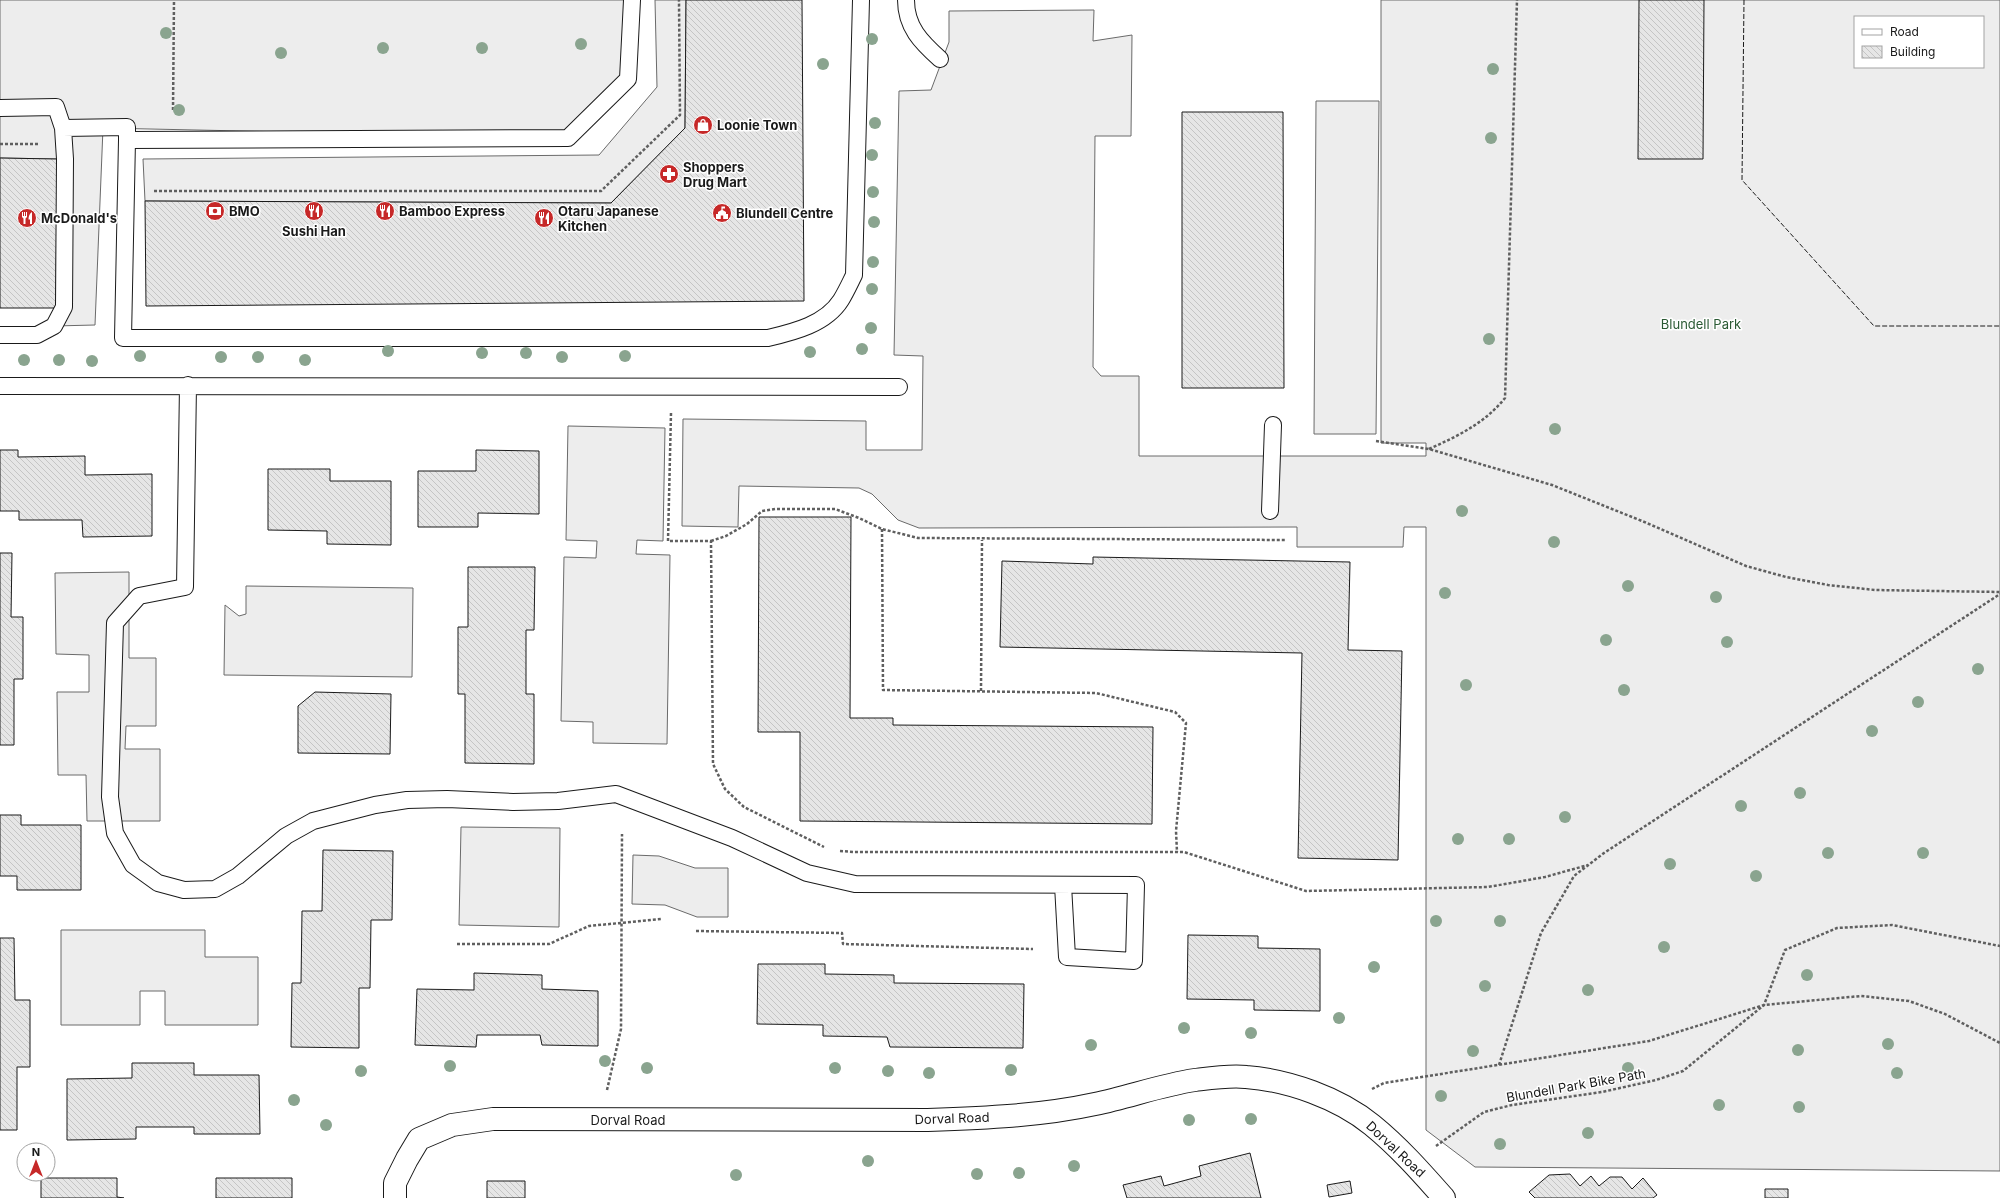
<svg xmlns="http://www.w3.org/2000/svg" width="2000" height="1198" viewBox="0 0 2000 1198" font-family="Inter,sans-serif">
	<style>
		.built { fill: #ededed; stroke: #6a6a6a; fill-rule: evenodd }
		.building { fill: url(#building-back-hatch); stroke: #1a1a1a }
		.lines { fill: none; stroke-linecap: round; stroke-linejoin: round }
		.lane-casing { stroke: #1a1a1a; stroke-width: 18 }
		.street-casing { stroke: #1a1a1a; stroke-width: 24 }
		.path { stroke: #5f5f5f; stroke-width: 2.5; stroke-dasharray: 3 2; stroke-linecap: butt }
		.lane { stroke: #fff; stroke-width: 16 }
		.street { stroke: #fff; stroke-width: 22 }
		.fence { stroke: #1a1a1a; stroke-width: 1; stroke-dasharray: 5 2; stroke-linecap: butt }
		.tree { fill: #8aa48f }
		.labels { text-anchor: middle; stroke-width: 3; stroke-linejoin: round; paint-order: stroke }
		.poi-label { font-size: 13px; font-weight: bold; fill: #1a1a1a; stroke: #fff; text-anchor: start }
		.park-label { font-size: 13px; fill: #2b5a34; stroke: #fff }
		.street-label { font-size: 13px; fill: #1a1a1a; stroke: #fff }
	</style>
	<defs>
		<pattern id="building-back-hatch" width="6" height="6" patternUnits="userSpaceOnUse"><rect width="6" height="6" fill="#e6e6e6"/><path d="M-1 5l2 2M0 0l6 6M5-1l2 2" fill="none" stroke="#c5c5c5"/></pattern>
	</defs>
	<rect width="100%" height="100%" fill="#fff"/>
	<path class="built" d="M 0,0 L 631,0 L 628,79 L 568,138 L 103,128 L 95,325 L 54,326 L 57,159 L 0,158 Z
		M 655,0 L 686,0 L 685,128 L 611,203 L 145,201 L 143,159 L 599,155 L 657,87 Z
		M 1381,0 L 2000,0 L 2000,1171 L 1475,1167 L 1426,1130 L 1426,527 L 1404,527 L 1403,547 L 1297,547 L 1297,527 L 919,528 L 898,520 L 872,494 L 859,488 L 739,486 L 738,527 L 682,526 L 683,419 L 866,421 L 866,450 L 922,450 L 923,356 L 894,355 L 899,91 L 931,90 L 949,42 L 949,11 L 1094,10 L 1093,41 L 1132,35 L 1131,136 L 1095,136 L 1093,367 L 1101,376 L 1139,376 L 1139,456 L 1426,456 L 1426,443 L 1381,443 ZM 1855,17 L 1983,17 L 1983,67 L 1855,67 Z
		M 1316,101 L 1379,101 L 1376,434 L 1314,434 Z
		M 568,426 L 665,428 L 663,541 L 637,540 L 636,554 L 670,555 L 667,744 L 593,743 L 593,722 L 561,721 L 564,557 L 596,558 L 597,541 L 566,540 Z
		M 129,572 L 129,658 L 156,658 L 156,726 L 126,726 L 125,749 L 160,749 L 160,821 L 87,821 L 86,775 L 58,775 L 57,692 L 89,692 L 89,655 L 56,654 L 55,573 Z
		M 246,586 L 413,588 L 412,677 L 224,675 L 225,605 L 239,616 L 246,614 Z
		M 461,827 L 560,828 L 559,927 L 459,925 Z
		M 633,855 L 659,856 L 695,868 L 728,868 L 728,917 L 697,917 L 665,905 L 632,904 Z
		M 61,930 L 205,930 L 205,957 L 258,957 L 258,1025 L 165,1025 L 165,991 L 140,991 L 140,1025 L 61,1025 Z"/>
	<path class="building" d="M 686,0 L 802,0 L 804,301 L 146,306 L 145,201 L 611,203 L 685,128 Z
		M 1639,0 L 1704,0 L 1703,159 L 1638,159 Z
		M 1182,112 L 1283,112 L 1284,388 L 1182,388 Z
		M 0,158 L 57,159 L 56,308 L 0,308 Z
		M 0,450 L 18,450 L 18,457 L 85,456 L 85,475 L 152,474 L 152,536 L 83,537 L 82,520 L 19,520 L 19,511 L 0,511 Z
		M 476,450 L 539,451 L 539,514 L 478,513 L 478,527 L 418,527 L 418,471 L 476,471 Z
		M 268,469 L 330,469 L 330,481 L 391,481 L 391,545 L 327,544 L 327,531 L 268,530 Z
		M 759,517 L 851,517 L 850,718 L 893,718 L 893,725 L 1153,727 L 1152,824 L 800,821 L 800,732 L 758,732 Z
		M 0,553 L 12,553 L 11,617 L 23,617 L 23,679 L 14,679 L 14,745 L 0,745 Z
		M 1093,557 L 1350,562 L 1348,650 L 1402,651 L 1398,860 L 1298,858 L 1302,653 L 1000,647 L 1002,561 L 1093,564 Z
		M 468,567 L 535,567 L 534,630 L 526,630 L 526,694 L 534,694 L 534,764 L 465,763 L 465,694 L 458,694 L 458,627 L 468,627 Z
		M 315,692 L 391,694 L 390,754 L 298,753 L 298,706 Z
		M 0,815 L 21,815 L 21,825 L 81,825 L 81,890 L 17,890 L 17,876 L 0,876 Z
		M 323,850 L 393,851 L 392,920 L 371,920 L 370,988 L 359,988 L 359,1048 L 291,1047 L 292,983 L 301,983 L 302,911 L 322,911 Z
		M 1188,935 L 1258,936 L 1258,948 L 1320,949 L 1320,1011 L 1254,1010 L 1254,1000 L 1187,999 Z
		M 0,938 L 14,938 L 15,1000 L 30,1000 L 30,1067 L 17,1067 L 17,1130 L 0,1130 Z
		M 758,964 L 825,964 L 825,974 L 894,975 L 894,983 L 1024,984 L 1023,1048 L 890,1047 L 887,1037 L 823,1036 L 823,1025 L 757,1024 Z
		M 474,973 L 542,975 L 542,989 L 598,991 L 598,1046 L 542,1045 L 540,1035 L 477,1035 L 476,1047 L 415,1045 L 417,989 L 474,990 Z
		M 132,1063 L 194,1063 L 194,1075 L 259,1075 L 260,1134 L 194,1134 L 194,1127 L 136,1127 L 136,1139 L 67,1140 L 67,1079 L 132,1078 Z
		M 1250,1153 L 1261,1198 L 1127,1198 L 1123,1185 L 1161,1176 L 1164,1186 L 1201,1176 L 1199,1166 Z
		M 1570,1174 L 1580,1186 L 1591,1176 L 1599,1186 L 1610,1177 L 1622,1177 L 1632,1189 L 1643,1178 L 1657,1195 L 1653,1198 L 1535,1198 L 1529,1192 L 1549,1175 Z
		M 41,1178 L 117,1178 L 117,1197 L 124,1198 L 41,1198 Z
		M 216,1178 L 292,1178 L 292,1198 L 216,1198 Z
		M 487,1181 L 525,1181 L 525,1198 L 487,1198 Z
		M 1350,1181 L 1352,1193 L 1329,1197 L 1327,1185 Z
		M 1765,1189 L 1788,1189 L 1788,1198 L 1765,1198 Z"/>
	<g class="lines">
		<g class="lane-casing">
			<path id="lane" d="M 906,0 C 906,27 921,42 940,59
				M 0,108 L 56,107 L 63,128 L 127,127 L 127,140 L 568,138 L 628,79 L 632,0
				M 127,140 L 123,338 L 768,338 C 794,332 826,324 841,300 C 846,292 850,283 854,275 L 861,0
				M 0,335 L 37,335 L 54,326 L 64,307 L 65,159 L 63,128
				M 188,385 L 185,587 L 139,596 L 115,623 L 110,797 L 115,833 L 133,865 L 158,883 L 184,890 L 215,889 L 238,876 L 286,836 L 313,821 L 375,805 L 407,800 L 447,799 L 513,802 L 558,801 L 616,794 L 732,838 L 807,873 L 855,884 L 1136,885 L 1134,961 L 1067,957 L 1063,885
				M 0,386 L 899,387
				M 1270,511 L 1273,425"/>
		</g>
		<g class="street-casing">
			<path id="street" d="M 395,1198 L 395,1183 L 407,1159 L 419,1139 L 452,1125 L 493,1119 L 927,1120 C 983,1118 1040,1116 1095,1104 C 1129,1097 1161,1085 1195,1080 C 1211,1078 1231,1075 1246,1077 C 1288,1080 1339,1098 1372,1125 C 1399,1147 1421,1172 1444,1198"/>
		</g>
		<path class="path" d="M 173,110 L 174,0
			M 0,144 L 38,144
			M 154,191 L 601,191 L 680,115 L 679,0
			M 671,413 L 668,541 L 711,541 L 713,764 L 725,789 L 744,807 L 824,847
			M 1376,441 L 1429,449 L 1552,485 L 1642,521 L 1746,566 L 1786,577 L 1828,585 L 1875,590 L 2000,592
			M 1429,449 C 1458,436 1485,423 1505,398 L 1517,0
			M 882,529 L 883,690 L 1096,693 L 1175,712 L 1186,723 L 1176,831 L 1177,852
			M 711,541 L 726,536 L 747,524 L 762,511 L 775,509 L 835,509 L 859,518 L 882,529 L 918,538 L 1285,540
			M 981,691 L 982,540
			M 840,851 L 854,852 L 1184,852 L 1306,891 L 1488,887 L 1545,877 L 1588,865
			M 696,931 L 842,933 L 843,944 L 1033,949
			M 457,944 L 549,944 L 589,926 L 661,919
			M 1499,1065 L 1541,933 L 1574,876 L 1604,853 L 2000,594
			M 1372,1089 L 1384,1083 L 1649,1041 L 1764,1005 L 1861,996 L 1909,1001 L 1945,1014 L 2000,1043
			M 607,1090 L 621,1029 L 622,834
			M 1436,1146 L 1484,1112 L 1512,1105 L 1602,1092 L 1656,1080 L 1683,1071 L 1764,1005 L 1785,950 L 1837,928 L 1892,925 L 2000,946"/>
		<use href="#lane" class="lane"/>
		<use href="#street" class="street"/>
		<path class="fence" d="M 1744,0 L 1742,180 L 1874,326 L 2000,326"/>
	</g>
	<g class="tree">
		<circle cx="166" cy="33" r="6"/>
		<circle cx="872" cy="39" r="6"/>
		<circle cx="581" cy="44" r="6"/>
		<circle cx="383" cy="48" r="6"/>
		<circle cx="482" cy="48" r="6"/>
		<circle cx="281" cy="53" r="6"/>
		<circle cx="823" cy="64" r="6"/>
		<circle cx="1493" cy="69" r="6"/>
		<circle cx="179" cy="110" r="6"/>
		<circle cx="875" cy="123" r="6"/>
		<circle cx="1491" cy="138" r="6"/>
		<circle cx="872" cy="155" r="6"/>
		<circle cx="873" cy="192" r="6"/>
		<circle cx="874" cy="222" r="6"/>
		<circle cx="873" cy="262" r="6"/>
		<circle cx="872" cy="289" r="6"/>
		<circle cx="871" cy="328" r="6"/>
		<circle cx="1489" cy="339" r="6"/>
		<circle cx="862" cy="349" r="6"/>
		<circle cx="388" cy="351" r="6"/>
		<circle cx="810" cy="352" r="6"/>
		<circle cx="482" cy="353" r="6"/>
		<circle cx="526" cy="353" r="6"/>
		<circle cx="140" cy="356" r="6"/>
		<circle cx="625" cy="356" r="6"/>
		<circle cx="221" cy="357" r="6"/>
		<circle cx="258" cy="357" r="6"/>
		<circle cx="562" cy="357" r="6"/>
		<circle cx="24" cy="360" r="6"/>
		<circle cx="59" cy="360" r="6"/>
		<circle cx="305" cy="360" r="6"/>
		<circle cx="92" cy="361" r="6"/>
		<circle cx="1555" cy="429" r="6"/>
		<circle cx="1462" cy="511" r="6"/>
		<circle cx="1554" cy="542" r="6"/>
		<circle cx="1628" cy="586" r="6"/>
		<circle cx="1445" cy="593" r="6"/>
		<circle cx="1716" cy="597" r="6"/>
		<circle cx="1606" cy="640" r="6"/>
		<circle cx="1727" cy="642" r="6"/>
		<circle cx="1978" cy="669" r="6"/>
		<circle cx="1466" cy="685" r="6"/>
		<circle cx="1624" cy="690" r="6"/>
		<circle cx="1918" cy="702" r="6"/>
		<circle cx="1872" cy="731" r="6"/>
		<circle cx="1800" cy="793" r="6"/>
		<circle cx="1741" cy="806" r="6"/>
		<circle cx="1565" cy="817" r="6"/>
		<circle cx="1458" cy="839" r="6"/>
		<circle cx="1509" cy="839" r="6"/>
		<circle cx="1828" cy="853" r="6"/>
		<circle cx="1923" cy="853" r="6"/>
		<circle cx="1670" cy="864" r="6"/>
		<circle cx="1756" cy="876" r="6"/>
		<circle cx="1436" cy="921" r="6"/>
		<circle cx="1500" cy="921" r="6"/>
		<circle cx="1664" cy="947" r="6"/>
		<circle cx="1374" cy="967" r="6"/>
		<circle cx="1807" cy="975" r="6"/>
		<circle cx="1485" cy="986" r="6"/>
		<circle cx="1588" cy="990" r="6"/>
		<circle cx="1339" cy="1018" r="6"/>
		<circle cx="1184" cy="1028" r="6"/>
		<circle cx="1251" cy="1033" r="6"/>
		<circle cx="1888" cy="1044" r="6"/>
		<circle cx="1091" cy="1045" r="6"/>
		<circle cx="1798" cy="1050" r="6"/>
		<circle cx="1473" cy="1051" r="6"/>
		<circle cx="605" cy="1061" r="6"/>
		<circle cx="450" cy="1066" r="6"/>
		<circle cx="647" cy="1068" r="6"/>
		<circle cx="835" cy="1068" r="6"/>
		<circle cx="1628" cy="1068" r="6"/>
		<circle cx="1011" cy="1070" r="6"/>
		<circle cx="361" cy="1071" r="6"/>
		<circle cx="888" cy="1071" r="6"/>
		<circle cx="929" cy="1073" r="6"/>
		<circle cx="1897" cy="1073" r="6"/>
		<circle cx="1441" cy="1096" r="6"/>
		<circle cx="294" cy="1100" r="6"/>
		<circle cx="1719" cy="1105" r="6"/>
		<circle cx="1799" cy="1107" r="6"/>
		<circle cx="1251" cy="1119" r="6"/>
		<circle cx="1189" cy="1120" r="6"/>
		<circle cx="326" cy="1125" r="6"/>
		<circle cx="1588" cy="1133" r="6"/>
		<circle cx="1500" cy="1144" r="6"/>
		<circle cx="868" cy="1161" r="6"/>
		<circle cx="1074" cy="1166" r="6"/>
		<circle cx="1019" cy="1173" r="6"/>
		<circle cx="977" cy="1174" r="6"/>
		<circle cx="736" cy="1175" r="6"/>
	</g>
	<defs>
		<g id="shop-disc" transform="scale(1)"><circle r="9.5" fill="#c62828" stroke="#fff"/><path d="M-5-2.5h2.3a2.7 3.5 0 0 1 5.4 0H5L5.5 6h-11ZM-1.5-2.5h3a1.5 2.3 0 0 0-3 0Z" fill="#fff"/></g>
		<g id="pharmacy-disc" transform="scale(1)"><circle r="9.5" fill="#c62828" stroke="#fff"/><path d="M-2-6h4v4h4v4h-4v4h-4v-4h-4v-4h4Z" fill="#fff"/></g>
		<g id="bank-disc" transform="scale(1)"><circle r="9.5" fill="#c62828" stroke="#fff"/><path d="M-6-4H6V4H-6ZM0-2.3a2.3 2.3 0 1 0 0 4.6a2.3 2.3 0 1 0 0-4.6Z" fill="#fff"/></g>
		<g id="restaurant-disc" transform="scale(1)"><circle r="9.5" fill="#c62828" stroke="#fff"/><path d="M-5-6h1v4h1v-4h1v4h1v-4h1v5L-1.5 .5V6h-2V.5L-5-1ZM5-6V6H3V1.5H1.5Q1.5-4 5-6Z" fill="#fff"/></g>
		<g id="civic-disc" transform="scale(1)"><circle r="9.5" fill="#c62828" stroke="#fff"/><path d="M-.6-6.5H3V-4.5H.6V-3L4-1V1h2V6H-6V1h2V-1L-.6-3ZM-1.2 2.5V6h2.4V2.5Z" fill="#fff"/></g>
	</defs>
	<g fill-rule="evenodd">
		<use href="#shop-disc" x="703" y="125"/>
		<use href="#pharmacy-disc" x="669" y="174"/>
		<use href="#bank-disc" x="215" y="211"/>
		<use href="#restaurant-disc" x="314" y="211"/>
		<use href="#restaurant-disc" x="385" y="211"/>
		<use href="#civic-disc" x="722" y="213"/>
		<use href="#restaurant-disc" x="27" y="218"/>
		<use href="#restaurant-disc" x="544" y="218"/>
	</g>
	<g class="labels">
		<g class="poi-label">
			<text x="717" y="130">Loonie Town</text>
			<text x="683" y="172">Shoppers<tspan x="683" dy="15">Drug Mart</tspan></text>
			<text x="229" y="216">BMO</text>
			<text x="399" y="216">Bamboo Express</text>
			<text x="558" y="216">Otaru Japanese<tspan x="558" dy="15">Kitchen</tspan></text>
			<text x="736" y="218">Blundell Centre</text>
			<text x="41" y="223">McDonald's</text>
			<text x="314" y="236" text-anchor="middle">Sushi Han</text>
		</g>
		<g class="park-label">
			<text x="1701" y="329">Blundell Park</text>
		</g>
		<g class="street-label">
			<text transform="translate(1576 1085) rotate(-10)" y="5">Blundell Park Bike Path</text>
			<text transform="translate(952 1118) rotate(-2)" y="5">Dorval Road</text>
			<text x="628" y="1125">Dorval Road</text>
			<text transform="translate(1396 1149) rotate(43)" y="5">Dorval Road</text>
		</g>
	</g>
	<rect x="1854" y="16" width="130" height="52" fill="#ffffff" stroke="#a3a3a3"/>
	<rect x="1862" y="29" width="20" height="6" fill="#ffffff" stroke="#a3a3a3"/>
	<text x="1890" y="36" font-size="12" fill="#1a1a1a">Road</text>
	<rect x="1862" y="46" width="20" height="12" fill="url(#building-back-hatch)" stroke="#a3a3a3"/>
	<text x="1890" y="56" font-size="12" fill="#1a1a1a">Building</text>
	<g transform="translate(36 1162)"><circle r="19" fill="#ffffff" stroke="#a3a3a3"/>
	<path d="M0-3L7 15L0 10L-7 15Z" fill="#c62828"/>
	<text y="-6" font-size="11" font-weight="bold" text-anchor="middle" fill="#1a1a1a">N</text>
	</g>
</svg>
